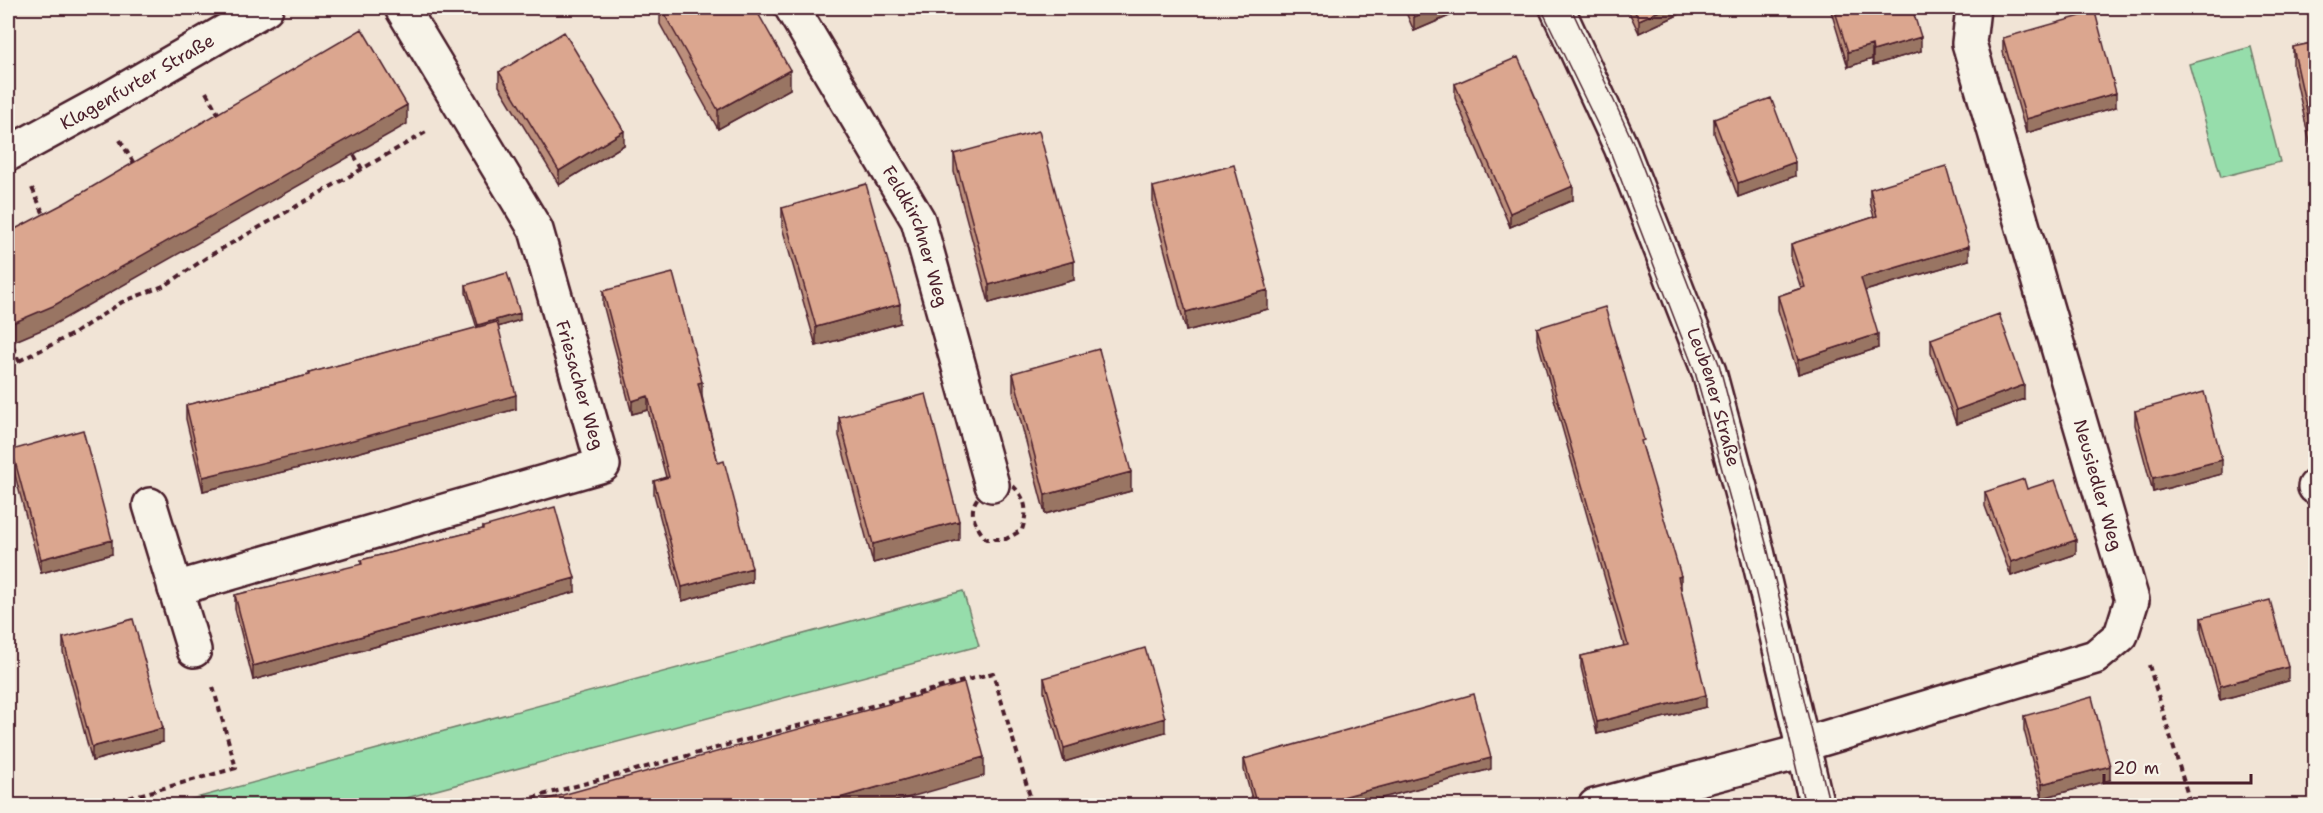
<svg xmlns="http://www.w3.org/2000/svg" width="2323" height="813" viewBox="0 0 2323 813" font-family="'Shantell Sans',sans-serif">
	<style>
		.green { fill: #96ddab; stroke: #707e6b; stroke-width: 1.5 }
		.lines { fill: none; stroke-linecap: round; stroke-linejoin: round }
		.minor-casing { stroke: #4a1f2b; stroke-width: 38 }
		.path { stroke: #4a1f2b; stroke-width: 4; stroke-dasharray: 6 4.5; stroke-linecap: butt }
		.minor { stroke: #f7f3e8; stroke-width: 33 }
		.tram { stroke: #4a1f2b; stroke-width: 1.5 }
		.wall { fill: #bc8f7b; stroke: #4a1f2b; stroke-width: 1.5 }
		.shaded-wall { fill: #997464; stroke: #4a1f2b; stroke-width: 1.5 }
		.building { fill: #dba68f; stroke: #4a1f2b; stroke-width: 1.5 }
		.labels { text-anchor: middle; stroke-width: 5; stroke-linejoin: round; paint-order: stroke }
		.street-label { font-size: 18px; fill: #4a1f2b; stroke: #f7f3e8 }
	</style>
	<rect width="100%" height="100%" fill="#f1e4d6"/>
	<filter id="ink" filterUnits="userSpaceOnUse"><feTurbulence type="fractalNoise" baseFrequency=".0167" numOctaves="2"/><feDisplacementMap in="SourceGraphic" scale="12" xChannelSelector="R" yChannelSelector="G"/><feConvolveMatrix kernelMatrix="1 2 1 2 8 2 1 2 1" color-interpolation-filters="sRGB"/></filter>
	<g filter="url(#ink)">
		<path class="green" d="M 2251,47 L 2280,162 L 2221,177 L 2189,64 Z
			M 963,591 L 979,646 L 380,805 L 170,805 Z"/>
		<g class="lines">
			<g class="minor-casing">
				<g id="minor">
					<path id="s1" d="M 792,8 L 918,220 L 992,485"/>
					<path id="s2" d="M 1557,8 L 1621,147 L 1709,372 L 1757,551 L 1817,806"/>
					<path id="s3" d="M 8,154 L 100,104 L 266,8"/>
					<path d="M 2315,487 L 2316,487"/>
					<path d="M 150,505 L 194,650"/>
					<path d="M 175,589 L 603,465 L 536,230 L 402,8"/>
					<path d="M 1595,806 L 1793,754 L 1815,741 L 2095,657 L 2121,635 L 2132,600 L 1969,43 L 1973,8"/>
				</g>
			</g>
			<path class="path" d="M 206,92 L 220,117
				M 120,140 L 136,167
				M 354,155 L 362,169 L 428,131
				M 32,188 L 45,217
				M 2307,258 L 2316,256
				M 19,361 L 73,334 L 122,302 L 166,285 L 209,256 L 362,169
				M 8,366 L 19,361 L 11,342
				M 992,485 L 1012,485 C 1027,499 1028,511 1022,530 L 1006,539 L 986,539 C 968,517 967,502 992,485 Z
				M 2149,665 L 2191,806
				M 99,806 L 236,768 L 213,687
				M 502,806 L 993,673 L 1033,806"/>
			<use href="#minor" class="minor"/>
			<path class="tram" d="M 1541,8 L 1608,146 L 1695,372 L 1755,589 L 1805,806
				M 1571,8 L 1633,142 L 1719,364 L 1767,547 L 1830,806"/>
		</g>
		<path class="wall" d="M 660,8 L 755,8 L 790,89 L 718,129 L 660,24 Z
			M 1404,8 L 1468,8 L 1414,31 Z
			M 1627,8 L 1693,8 L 1639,33 Z
			M 1830,8 L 1912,8 L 1921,51 L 1873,65 L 1872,59 L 1848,67 Z
			M 2003,38 L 2116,107 L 2026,133 L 2003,52 Z
			M 2316,42 L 2316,171 L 2293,66 L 2293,47 Z
			M 499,72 L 624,145 L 559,185 L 499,86 Z
			M 1455,84 L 1573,200 L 1510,227 L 1455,98 Z
			M 1714,119 L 1795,176 L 1738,197 L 1714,133 Z
			M 954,154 L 1074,280 L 989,303 L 954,172 Z
			M 1153,187 L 1268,309 L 1186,331 L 1153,206 Z
			M 1870,189 L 1969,260 L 1865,291 L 1878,348 L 1798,374 L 1778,310 L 1778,296 L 1801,288 L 1791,258 L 1791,244 L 1874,217 L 1870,203 Z
			M 782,208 L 900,323 L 816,346 L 782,227 Z
			M 2316,267 L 2316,295 L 2314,287 L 2314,268 Z
			M 466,285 L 520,320 L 498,327 L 516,409 L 328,461 L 203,491 L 186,419 L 186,405 L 309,375 L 309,373 L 477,328 L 466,293 Z
			M 603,291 L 702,396 L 718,463 L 752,582 L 682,601 L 654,494 L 654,481 L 666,477 L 648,410 L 632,414 L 603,304 Z
			M 1537,328 L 1644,451 L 1681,588 L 1680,588 L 1706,707 L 1597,734 L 1581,667 L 1581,656 L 1624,646 L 1537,339 Z
			M 1931,339 L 2024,399 L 1956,424 L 1931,353 Z
			M 1013,373 L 1131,491 L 1045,514 L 1013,392 Z
			M 2135,411 L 2222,474 L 2153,492 L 2135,425 Z
			M 839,417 L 959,540 L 873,563 L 839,436 Z
			M 12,450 L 112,554 L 41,573 L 12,464 Z
			M 2027,489 L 2076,554 L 2011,576 L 1985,506 L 1985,492 Z
			M 483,527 L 575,592 L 253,680 L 235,609 L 235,595 L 361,565 L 361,560 L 483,529 Z
			M 2201,618 L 2288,681 L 2220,700 L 2201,632 Z
			M 63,638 L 163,742 L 92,761 L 63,652 Z
			M 1044,678 L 1165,732 L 1064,762 L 1044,692 Z
			M 2024,716 L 2110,780 L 2042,798 L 2024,730 Z
			M 1244,759 L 1491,769 L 1352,806 L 1254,806 L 1244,770 Z"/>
		<path class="shaded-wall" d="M 1435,8 L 1468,8 L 1414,31 L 1414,17 Z
			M 1666,8 L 1693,8 L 1639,33 L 1639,20 Z
			M 2174,8 L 2196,8 L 2174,14 Z
			M 1921,37 L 1921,51 L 1873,65 L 1873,51 Z
			M 1872,45 L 1872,59 L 1848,67 L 1848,52 Z
			M 790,70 L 790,89 L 718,129 L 718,110 Z
			M 2116,93 L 2116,107 L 2026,133 L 2026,119 Z
			M 407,105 L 407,124 L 53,325 L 8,344 L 8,325 Z
			M 624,131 L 624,145 L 559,185 L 559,171 Z
			M 1795,162 L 1795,176 L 1738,197 L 1738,183 Z
			M 1573,186 L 1573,200 L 1510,227 L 1510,213 Z
			M 1969,246 L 1969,260 L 1861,292 L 1861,278 Z
			M 1074,261 L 1074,280 L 989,303 L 989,285 Z
			M 1268,290 L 1268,309 L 1186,331 L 1186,312 Z
			M 900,304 L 900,323 L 816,346 L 816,327 Z
			M 520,313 L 520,320 L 478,333 L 478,325 Z
			M 1878,334 L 1878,348 L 1798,374 L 1798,360 Z
			M 702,382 L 702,396 L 698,397 L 698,383 Z
			M 2024,385 L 2024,399 L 1956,424 L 1956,410 Z
			M 516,395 L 516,409 L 328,461 L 203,491 L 203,477 Z
			M 648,396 L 648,410 L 632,414 L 632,401 Z
			M 2222,460 L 2222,474 L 2153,492 L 2153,478 Z
			M 1131,472 L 1131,491 L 1045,514 L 1045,495 Z
			M 959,521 L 959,540 L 873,563 L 873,544 Z
			M 112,540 L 112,554 L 41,573 L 41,559 Z
			M 2076,540 L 2076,554 L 2011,576 L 2011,562 Z
			M 752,568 L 752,582 L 682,601 L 682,587 Z
			M 1681,576 L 1681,588 L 1678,589 L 1678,577 Z
			M 575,578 L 575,592 L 253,680 L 253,666 Z
			M 2288,667 L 2288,681 L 2220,700 L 2220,686 Z
			M 1706,695 L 1706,707 L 1597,734 L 1597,722 Z
			M 1165,718 L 1165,732 L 1064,762 L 1064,748 Z
			M 163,728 L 163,742 L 92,761 L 92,747 Z
			M 984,757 L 984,776 L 879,806 L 811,806 Z
			M 1491,758 L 1491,769 L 1352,806 L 1342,806 L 1342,797 Z
			M 2110,766 L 2110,780 L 2042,798 L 2042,784 Z"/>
		<path class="building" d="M 661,8 L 755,8 L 790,70 L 718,110 Z
			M 1410,8 L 1435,8 L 1414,17 Z
			M 1633,8 L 1666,8 L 1639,20 Z
			M 1834,8 L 1912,8 L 1921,37 L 1873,51 L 1872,45 L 1848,52 Z
			M 2095,12 L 2116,93 L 2026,119 L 2003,38 Z
			M 362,29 L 407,105 L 53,306 L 8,325 L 8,232 L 17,228 L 63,204 Z
			M 564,32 L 624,131 L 559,171 L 499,72 Z
			M 2316,42 L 2316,152 L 2293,47 Z
			M 1518,57 L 1573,186 L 1510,213 L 1455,84 Z
			M 1771,98 L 1795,162 L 1738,183 L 1714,119 Z
			M 1039,131 L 1074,261 L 989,285 L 954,154 Z
			M 1234,165 L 1268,290 L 1186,312 L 1153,187 Z
			M 1946,166 L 1969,246 L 1861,278 L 1878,334 L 1798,360 L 1778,296 L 1805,287 L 1791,244 L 1877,216 L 1870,189 Z
			M 866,184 L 900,304 L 816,327 L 782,208 Z
			M 507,273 L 520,313 L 478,325 L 466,285 Z
			M 673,273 L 702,382 L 698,383 L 718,463 L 724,461 L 752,568 L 682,587 L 654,481 L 669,477 L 648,396 L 632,401 L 603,291 Z
			M 1605,307 L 1644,440 L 1641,441 L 1681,576 L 1678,577 L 1706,695 L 1597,722 L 1581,656 L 1628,645 L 1537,328 Z
			M 1999,314 L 2024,385 L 1956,410 L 1931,339 Z
			M 497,322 L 516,395 L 328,447 L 203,477 L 186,405 L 309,375 L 309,373 Z
			M 1099,349 L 1131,472 L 1045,495 L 1013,373 Z
			M 2204,392 L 2222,460 L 2153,478 L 2135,411 Z
			M 926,394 L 959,521 L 873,544 L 839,417 Z
			M 83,430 L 112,540 L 41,559 L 12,450 Z
			M 2024,479 L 2027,489 L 2055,480 L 2076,540 L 2011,562 L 1985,492 Z
			M 555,507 L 575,578 L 253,666 L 235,595 L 362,564 L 361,560 L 483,529 L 483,527 Z
			M 2270,600 L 2288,667 L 2220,686 L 2201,618 Z
			M 133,619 L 163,728 L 92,747 L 63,638 Z
			M 1145,648 L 1165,718 L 1064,748 L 1044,678 Z
			M 964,683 L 984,757 L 811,806 L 523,806 Z
			M 1474,694 L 1491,758 L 1342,797 L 1344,806 L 1257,806 L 1244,759 Z
			M 2092,697 L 2110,766 L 2042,784 L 2024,716 Z"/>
	</g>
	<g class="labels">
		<g class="street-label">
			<text dy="6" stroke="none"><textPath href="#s3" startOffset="148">Klagenfurter Straße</textPath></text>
			<text dy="6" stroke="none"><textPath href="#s1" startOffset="261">Feldkirchner Weg</textPath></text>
			<text transform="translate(580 385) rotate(74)" y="6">Friesacher Weg</text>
			<text dy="6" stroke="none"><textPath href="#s2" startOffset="420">Leubener Straße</textPath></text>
			<text transform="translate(2098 485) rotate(74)" y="6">Neusiedler Weg</text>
		</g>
	</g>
	<rect width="2323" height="813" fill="none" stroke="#f7f3e8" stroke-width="30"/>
	<rect x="15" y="15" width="2293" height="783" fill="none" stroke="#4a1f2b" stroke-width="2" filter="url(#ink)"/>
	<path d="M2104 774v9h147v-9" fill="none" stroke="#4a1f2b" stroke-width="3"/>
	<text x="2113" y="774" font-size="18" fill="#4a1f2b" stroke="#f7f3e8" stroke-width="4.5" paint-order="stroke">20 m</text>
</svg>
